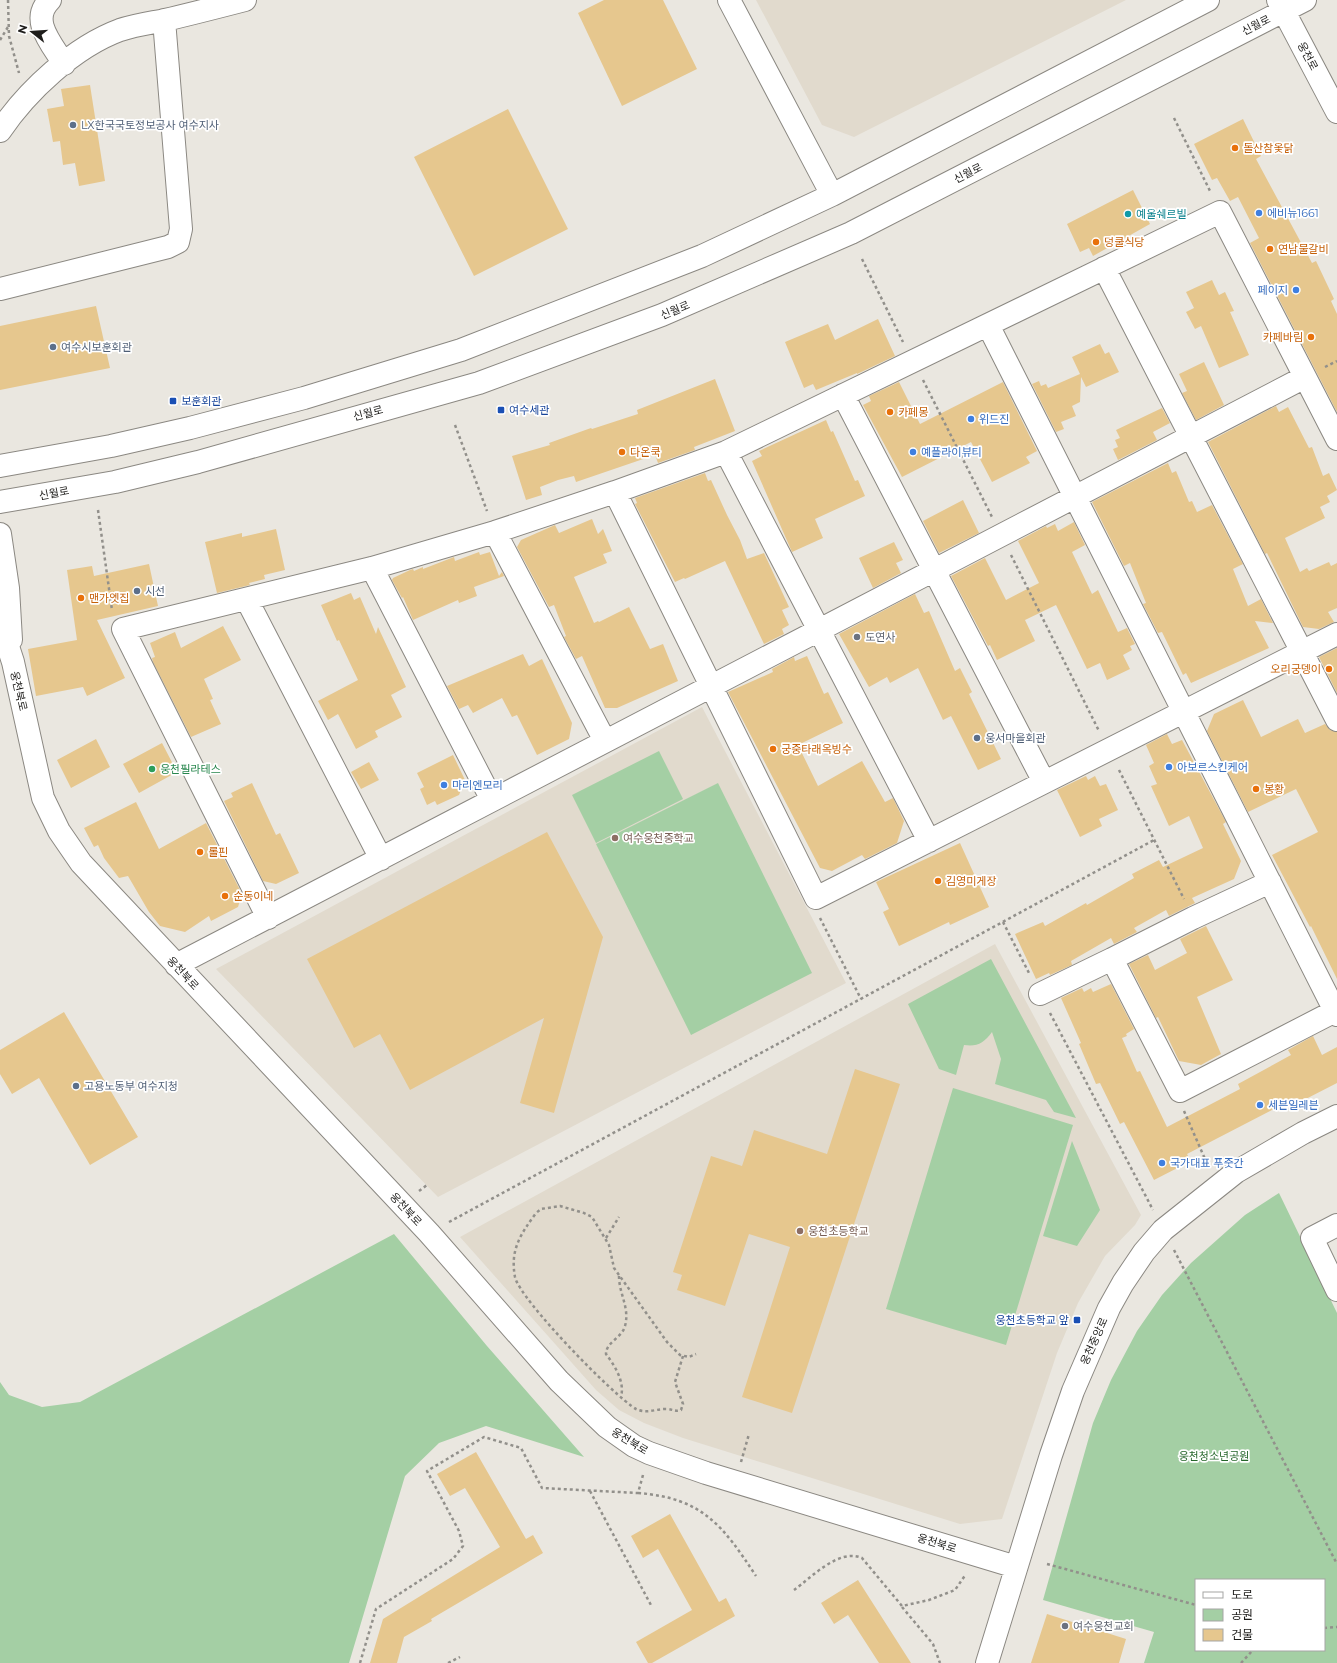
<svg xmlns="http://www.w3.org/2000/svg" width="1337" height="1663" viewBox="0 0 1337 1663" font-family="Montserrat,'Noto Sans KR',sans-serif">
	<style>
		.built { fill: #e1dacd }
		.green { fill: #a4cfa4; fill-rule: evenodd }
		.building { fill: #e6c78e }
		.lines { fill: none; stroke-linecap: round; stroke-linejoin: round }
		.minor-casing { stroke: #8b8882; stroke-width: 24 }
		.path { stroke: #92908b; stroke-width: 2.5; stroke-dasharray: 3 3; stroke-linecap: butt }
		.minor { stroke: #fff; stroke-width: 22 }
		.service-dot { fill: #5c6f8a; stroke: #fff; stroke-width: 1.5 }
		.food-dot { fill: #e8710a; stroke: #fff; stroke-width: 1.5 }
		.shop-dot { fill: #3f7fe0; stroke: #fff; stroke-width: 1.5 }
		.culture-dot { fill: #0f9aa8; stroke: #fff; stroke-width: 1.5 }
		.transit-dot { fill: #1a4fb4; stroke: #fff; stroke-width: 1.5 }
		.worship-dot { fill: #6b7280; stroke: #fff; stroke-width: 1.5 }
		.leisure-dot { fill: #2e9e5b; stroke: #fff; stroke-width: 1.5 }
		.education-dot { fill: #8d6e63; stroke: #fff; stroke-width: 1.5 }
		.labels { text-anchor: middle; stroke-width: 3.5; stroke-linejoin: round; paint-order: stroke }
		.street-label { font-size: 11px; fill: #1e1d1b; stroke: #fff }
		.service-label { font-size: 11px; fill: #4e5e75; stroke: #fff; text-anchor: start }
		.food-label { font-size: 11px; fill: #c56008; stroke: #fff; text-anchor: start }
		.shop-label { font-size: 11px; fill: #366cbe; stroke: #fff; text-anchor: start }
		.culture-label { font-size: 11px; fill: #0d838f; stroke: #fff; text-anchor: start }
		.transit-label { font-size: 11px; fill: #164399; stroke: #fff; text-anchor: start }
		.worship-label { font-size: 11px; fill: #5b616d; stroke: #fff; text-anchor: start }
		.leisure-label { font-size: 11px; fill: #27864d; stroke: #fff; text-anchor: start }
		.education-label { font-size: 11px; fill: #785e54; stroke: #fff; text-anchor: start }
		.park-label { font-size: 11px; fill: #25662b; stroke: #fff }
	</style>
	<rect width="100%" height="100%" fill="#eae7e0"/>
	<path class="built" d="M 756,0 L 1126,0 L 854,137 L 822,125 Z
		M 702,707 L 846,983 L 438,1197 L 216,969 Z
		M 995,944 L 1141,1215 L 1135,1225 L 1105,1256 L 1078,1303 L 1057,1353 L 1002,1519 L 960,1524 L 683,1438 L 644,1423 L 619,1410 L 596,1390 L 460,1237 Z"/>
	<path class="green" d="M 659,751 L 683,799 L 596,843 L 572,795 Z
		M 718,783 L 812,973 L 691,1035 L 596,844 Z
		M 991,959 L 1076,1118 L 1054,1112 L 1046,1100 L 995,1084 L 1001,1059 L 992,1032 C 984,1043 977,1047 964,1045 L 956,1075 L 939,1069 L 908,1004 Z
		M 953,1088 L 1073,1125 L 1006,1345 L 886,1309 Z
		M 1072,1141 L 1100,1210 L 1077,1246 L 1043,1236 Z
		M 1279,1193 L 1337,1313 L 1337,1663 L 1144,1663 L 1154,1632 L 1043,1600 L 1093,1423 L 1111,1380 L 1137,1331 L 1162,1295 L 1191,1263 L 1245,1215 ZM 1196,1580 L 1324,1580 L 1324,1650 L 1196,1650 Z
		M 394,1234 L 487,1346 L 584,1457 L 486,1426 L 439,1443 L 405,1476 L 349,1663 L 0,1663 L 0,1382 L 9,1395 L 42,1407 L 80,1402 Z"/>
	<path class="building" d="M 604,0 L 663,0 L 697,69 L 622,106 L 578,13 Z
		M 90,85 L 105,181 L 79,186 L 75,163 L 63,165 L 60,141 L 53,142 L 47,109 L 64,106 L 61,89 Z
		M 508,109 L 568,229 L 474,276 L 414,157 Z
		M 1243,119 L 1261,156 L 1256,159 L 1312,263 L 1316,261 L 1334,299 L 1331,301 L 1337,314 L 1337,412 L 1250,243 L 1259,238 L 1238,197 L 1230,201 L 1217,178 L 1212,180 L 1194,144 Z
		M 1133,190 L 1150,224 L 1093,256 L 1089,248 L 1080,252 L 1067,224 Z
		M 1212,280 L 1219,295 L 1225,292 L 1234,311 L 1230,312 L 1249,355 L 1219,368 L 1201,326 L 1195,329 L 1186,312 L 1194,308 L 1186,292 Z
		M 96,306 L 110,368 L 0,390 L 0,326 Z
		M 878,319 L 895,356 L 857,374 L 857,373 L 816,390 L 813,384 L 804,388 L 785,342 L 828,324 L 835,340 Z
		M 1100,344 L 1105,354 L 1109,352 L 1119,372 L 1086,387 L 1081,377 L 1080,402 L 1072,406 L 1076,416 L 1061,422 L 1064,429 L 1056,432 L 1032,384 L 1039,381 L 1041,386 L 1046,384 L 1048,388 L 1080,374 L 1072,357 Z
		M 1204,362 L 1224,405 L 1196,420 L 1182,393 L 1187,391 L 1179,374 Z
		M 715,379 L 735,431 L 694,447 L 695,450 L 658,463 L 655,455 L 576,482 L 574,476 L 558,480 L 540,487 L 542,495 L 526,500 L 512,456 L 550,445 L 549,443 L 591,428 L 592,429 L 638,414 L 637,410 Z
		M 899,382 L 920,424 L 1003,382 L 1037,451 L 1026,457 L 1030,463 L 992,482 L 971,442 L 902,477 L 863,405 L 871,401 L 869,396 Z
		M 1276,406 L 1279,412 L 1288,407 L 1309,448 L 1312,447 L 1323,476 L 1329,473 L 1337,490 L 1327,496 L 1330,502 L 1320,507 L 1325,518 L 1285,538 L 1300,572 L 1307,568 L 1309,571 L 1329,562 L 1331,566 L 1337,563 L 1337,608 L 1328,612 L 1334,622 L 1319,629 L 1303,627 L 1267,553 L 1265,554 L 1208,442 Z
		M 1162,408 L 1170,423 L 1153,432 L 1157,440 L 1118,460 L 1113,449 L 1118,447 L 1115,440 L 1120,438 L 1116,430 Z
		M 826,420 L 831,432 L 833,431 L 855,481 L 858,480 L 865,496 L 815,519 L 823,538 L 792,552 L 752,461 L 762,456 L 759,451 Z
		M 1168,463 L 1172,473 L 1176,471 L 1189,502 L 1192,501 L 1197,512 L 1212,505 L 1243,564 L 1233,569 L 1248,606 L 1261,599 L 1273,623 L 1255,621 L 1269,648 L 1191,683 L 1186,673 L 1183,675 L 1162,632 L 1158,633 L 1143,604 L 1146,603 L 1130,563 L 1124,566 L 1092,502 Z
		M 705,473 L 708,481 L 711,480 L 727,515 L 740,540 L 747,559 L 764,553 L 789,607 L 782,610 L 789,625 L 782,629 L 784,634 L 764,644 L 725,561 L 685,579 L 684,578 L 675,582 L 635,504 L 637,503 L 635,498 Z
		M 963,500 L 979,533 L 939,553 L 923,521 Z
		M 592,519 L 598,534 L 603,529 L 612,551 L 603,554 L 607,563 L 574,577 L 594,623 L 598,621 L 599,622 L 629,607 L 650,649 L 663,644 L 678,681 L 617,708 L 605,708 L 582,656 L 576,659 L 564,637 L 566,636 L 554,605 L 549,607 L 517,547 L 521,540 L 555,525 L 559,533 Z
		M 1074,522 L 1085,545 L 1072,552 L 1092,594 L 1098,590 L 1118,632 L 1127,628 L 1135,644 L 1130,646 L 1132,650 L 1123,655 L 1130,669 L 1107,680 L 1100,663 L 1087,669 L 1056,605 L 1025,620 L 1035,641 L 997,660 L 990,645 L 988,646 L 951,576 L 985,558 L 1006,600 L 1039,583 L 1018,541 L 1046,526 L 1047,528 L 1055,524 L 1058,531 Z
		M 276,529 L 285,570 L 264,575 L 265,579 L 249,583 L 250,585 L 217,593 L 205,542 L 242,533 L 242,537 Z
		M 894,542 L 903,560 L 896,563 L 901,573 L 873,588 L 859,558 Z
		M 479,552 L 480,555 L 490,552 L 499,576 L 502,572 L 504,576 L 474,587 L 477,596 L 459,603 L 458,600 L 413,620 L 403,597 L 402,598 L 392,580 L 393,578 L 410,570 L 413,569 L 414,571 L 423,567 L 423,569 L 454,557 L 455,561 Z
		M 149,564 L 158,606 L 97,620 L 125,678 L 87,696 L 83,687 L 36,696 L 28,649 L 77,640 L 67,570 L 92,566 L 94,576 Z
		M 351,593 L 354,600 L 360,597 L 376,634 L 378,627 L 406,687 L 391,695 L 402,717 L 375,731 L 378,737 L 356,749 L 338,714 L 328,720 L 318,701 L 358,680 L 339,640 L 337,641 L 321,605 Z
		M 915,594 L 924,613 L 929,611 L 955,671 L 960,668 L 972,692 L 969,694 L 1001,759 L 978,770 L 951,716 L 943,720 L 918,668 L 890,683 L 887,677 L 869,687 L 839,634 Z
		M 223,626 L 241,660 L 204,679 L 213,699 L 210,700 L 221,724 L 191,737 L 153,662 L 152,658 L 155,657 L 150,643 L 175,632 L 181,648 Z
		M 1337,648 L 1337,693 L 1319,657 Z
		M 523,654 L 529,666 L 542,659 L 572,723 L 569,739 L 537,755 L 517,715 L 512,717 L 502,698 L 473,713 L 468,705 L 459,709 L 447,686 Z
		M 807,656 L 824,694 L 828,692 L 843,723 L 798,745 L 818,786 L 862,761 L 885,802 L 893,798 L 904,821 L 897,843 L 865,859 L 862,855 L 832,871 L 820,868 L 728,692 L 773,672 L 772,669 L 794,657 L 795,661 Z
		M 1243,700 L 1261,737 L 1298,719 L 1305,733 L 1325,724 L 1330,730 L 1337,732 L 1337,979 L 1311,926 L 1310,927 L 1272,855 L 1318,832 L 1296,789 L 1248,812 L 1207,731 L 1214,714 Z
		M 1167,734 L 1172,744 L 1182,740 L 1226,822 L 1223,824 L 1241,861 L 1234,879 L 1192,898 L 1195,903 L 1169,916 L 1166,910 L 1134,928 L 1137,932 L 1114,944 L 1111,938 L 1071,961 L 1072,965 L 1050,975 L 1049,973 L 1036,979 L 1015,934 L 1043,922 L 1045,926 L 1086,903 L 1087,905 L 1134,878 L 1132,874 L 1159,860 L 1163,867 L 1203,848 L 1189,816 L 1169,826 L 1151,786 L 1157,784 L 1149,766 L 1154,763 L 1146,745 Z
		M 96,739 L 110,767 L 71,788 L 57,760 Z
		M 162,743 L 177,772 L 139,793 L 123,764 Z
		M 453,755 L 465,780 L 459,795 L 437,805 L 435,801 L 427,805 L 420,789 L 424,787 L 417,773 Z
		M 369,762 L 379,780 L 361,789 L 351,772 Z
		M 1086,776 L 1088,780 L 1095,776 L 1100,786 L 1106,784 L 1118,810 L 1099,819 L 1102,826 L 1080,837 L 1057,790 Z
		M 252,783 L 276,835 L 280,833 L 299,873 L 276,884 L 263,881 L 224,801 L 233,797 L 231,793 Z
		M 136,802 L 159,849 L 206,823 L 242,894 L 238,907 L 211,921 L 209,916 L 185,932 L 160,926 L 149,912 L 128,876 L 119,878 L 104,858 L 98,845 L 94,847 L 84,828 Z
		M 547,832 L 603,937 L 554,1113 L 520,1103 L 544,1018 L 410,1090 L 380,1034 L 354,1048 L 307,959 Z
		M 960,843 L 989,907 L 950,925 L 949,922 L 899,946 L 883,912 L 889,909 L 876,882 Z
		M 1206,926 L 1233,980 L 1197,997 L 1221,1054 L 1201,1065 L 1179,1061 L 1158,1017 L 1156,1018 L 1129,964 L 1148,955 L 1155,970 L 1187,953 L 1180,939 Z
		M 1111,984 L 1134,1029 L 1126,1034 L 1127,1036 L 1122,1038 L 1137,1072 L 1140,1071 L 1167,1127 L 1240,1089 L 1238,1084 L 1291,1055 L 1288,1050 L 1313,1036 L 1322,1055 L 1337,1047 L 1337,1083 L 1298,1103 L 1295,1098 L 1187,1154 L 1191,1161 L 1154,1180 L 1124,1122 L 1120,1124 L 1100,1083 L 1096,1084 L 1079,1044 L 1081,1043 L 1061,998 L 1082,988 L 1084,992 L 1091,988 L 1093,992 Z
		M 64,1012 L 138,1137 L 90,1165 L 39,1078 L 12,1094 L 0,1074 L 0,1050 Z
		M 855,1069 L 900,1084 L 792,1413 L 742,1397 L 790,1247 L 749,1234 L 725,1306 L 677,1290 L 682,1275 L 673,1272 L 711,1156 L 742,1166 L 754,1130 L 827,1154 Z
		M 476,1452 L 526,1539 L 533,1535 L 543,1553 L 431,1619 L 432,1621 L 404,1637 L 397,1663 L 370,1663 L 383,1619 L 500,1547 L 465,1488 L 450,1496 L 437,1474 Z
		M 670,1514 L 719,1602 L 726,1598 L 735,1616 L 652,1663 L 648,1663 L 636,1642 L 692,1610 L 658,1549 L 643,1558 L 631,1536 Z
		M 858,1580 L 911,1663 L 879,1663 L 848,1615 L 834,1624 L 821,1603 Z
		M 1047,1614 L 1126,1639 L 1119,1663 L 1031,1663 Z"/>
	<g class="lines">
		<g class="minor-casing">
			<path id="minor" d="M 50,0 C 29,20 52,44 64,64
				M 729,0 L 832,195
				M 1278,0 L 1337,112
				M 0,131 C 27,91 74,47 120,30 C 135,25 150,23 165,20 C 191,14 218,7 245,0
				M 1104,268 L 1337,720
				M 0,289 L 168,247 L 178,242 L 181,229 L 164,20
				M 988,325 L 1337,1015
				M 843,395 L 1044,782
				M 726,452 L 929,841
				M 0,466 L 111,446 L 190,428 L 304,398 L 461,350 L 702,256 L 832,195 L 1208,0
				M 615,492 L 816,898 L 1337,634
				M 0,502 L 115,482 L 198,462 L 479,383 L 662,315 L 851,233 L 1305,0
				M 495,532 L 605,741
				M 0,534 L 8,588 L 11,640
				M 372,568 L 492,800
				M 247,600 L 381,859
				M 0,622 L 13,662 L 43,798 L 59,831 L 81,863 L 429,1233 L 559,1381 L 607,1427 L 634,1446 L 649,1453 L 706,1473 L 1016,1567
				M 1270,882 L 1193,918 L 1112,959 L 1180,1091 L 1337,1010
				M 268,918 L 123,629 L 372,568 L 495,532 L 615,492 L 726,452 L 1220,212 L 1337,439
				M 176,965 L 1305,377
				M 1040,994 L 1112,959
				M 1337,1225 L 1312,1238 L 1337,1290
				M 987,1663 L 1051,1455 L 1073,1391 L 1109,1308 L 1123,1283 L 1144,1252 L 1163,1230 L 1236,1172 L 1303,1133 L 1337,1116"/>
		</g>
		<path class="path" d="M 8,0 L 9,36 L 19,73
			M 0,40 L 8,27
			M 1174,118 L 1211,193
			M 862,259 L 903,342
			M 1325,367 L 1337,361
			M 923,380 L 992,517
			M 455,425 L 487,511
			M 98,510 L 112,610
			M 1011,555 L 1099,731
			M 1119,770 L 1184,899
			M 820,918 L 861,999
			M 1003,922 L 1030,975
			M 1050,1013 L 1153,1210
			M 1184,1111 L 1205,1159
			M 419,1191 L 427,1185
			M 449,1222 L 1154,840
			M 606,1238 L 619,1217
			M 1174,1250 L 1337,1564
			M 619,1276 C 619,1294 630,1308 625,1326 C 622,1338 606,1342 606,1354 C 615,1366 625,1382 621,1397
			M 683,1356 L 675,1382 L 683,1404 L 681,1410 C 675,1412 672,1409 666,1409 C 655,1409 647,1414 636,1409 C 614,1396 520,1300 515,1277 C 510,1250 520,1235 536,1213 L 541,1209 L 560,1206 L 584,1213 L 592,1217 L 609,1245 L 614,1268 L 667,1342 L 680,1355 L 689,1357 L 696,1354
			M 741,1462 L 749,1434
			M 590,1491 L 652,1607
			M 638,1493 C 703,1498 723,1526 756,1576
			M 1047,1564 L 1196,1605
			M 794,1590 C 812,1577 839,1548 862,1558 L 902,1606 L 929,1600 L 955,1590 L 966,1574
			M 902,1607 L 933,1644 L 940,1663
			M 1324,1628 L 1337,1627
			M 360,1663 L 376,1609 L 453,1559 L 463,1546 L 459,1531 L 427,1471 L 484,1437 L 521,1448 L 542,1488 L 638,1493 L 643,1475
			M 448,1663 L 460,1657
			M 1241,1663 L 1253,1650"/>
		<use href="#minor" class="minor"/>
	</g>
	<g class="service-dot">
		<circle cx="73" cy="125" r="4"/>
		<circle cx="53" cy="347" r="4"/>
		<circle cx="137" cy="591" r="4"/>
		<circle cx="977" cy="738" r="4"/>
		<circle cx="76" cy="1086" r="4"/>
	</g>
	<g class="food-dot">
		<circle cx="1235" cy="148" r="4"/>
		<circle cx="1096" cy="242" r="4"/>
		<circle cx="1270" cy="249" r="4"/>
		<circle cx="1311" cy="337" r="4"/>
		<circle cx="890" cy="412" r="4"/>
		<circle cx="622" cy="452" r="4"/>
		<circle cx="81" cy="598" r="4"/>
		<circle cx="1329" cy="669" r="4"/>
		<circle cx="773" cy="749" r="4"/>
		<circle cx="1256" cy="789" r="4"/>
		<circle cx="200" cy="852" r="4"/>
		<circle cx="938" cy="881" r="4"/>
		<circle cx="225" cy="896" r="4"/>
	</g>
	<g class="shop-dot">
		<circle cx="1259" cy="213" r="4"/>
		<circle cx="1296" cy="290" r="4"/>
		<circle cx="971" cy="419" r="4"/>
		<circle cx="913" cy="452" r="4"/>
		<circle cx="1169" cy="767" r="4"/>
		<circle cx="444" cy="785" r="4"/>
		<circle cx="1260" cy="1105" r="4"/>
		<circle cx="1162" cy="1163" r="4"/>
	</g>
	<circle class="culture-dot" cx="1128" cy="214" r="4"/>
	<g class="transit-dot">
		<rect x="169" y="397" width="8" height="8" rx="2"/>
		<rect x="497" y="406" width="8" height="8" rx="2"/>
		<rect x="1073" y="1316" width="8" height="8" rx="2"/>
	</g>
	<g class="worship-dot">
		<circle cx="857" cy="637" r="4"/>
		<circle cx="1065" cy="1626" r="4"/>
	</g>
	<circle class="leisure-dot" cx="152" cy="769" r="4"/>
	<g class="education-dot">
		<circle cx="615" cy="838" r="4"/>
		<circle cx="800" cy="1231" r="4"/>
	</g>
	<g class="labels">
		<g class="street-label">
			<text transform="translate(1256 25) rotate(-27)" y="4">신월로</text>
			<text transform="translate(1308 56) rotate(62)" y="4">웅천로</text>
			<text transform="translate(968 173) rotate(-27)" y="4">신월로</text>
			<text transform="translate(675 310) rotate(-23)" y="4">신월로</text>
			<text transform="translate(368 413) rotate(-15)" y="4">신월로</text>
			<text transform="translate(54 493) rotate(-11)" y="4">신월로</text>
			<text transform="translate(19 691) rotate(77)" y="4">웅천북로</text>
			<text transform="translate(183 973) rotate(47)" y="4">웅천북로</text>
			<text transform="translate(406 1209) rotate(47)" y="4">웅천북로</text>
			<text transform="translate(1094 1341) rotate(-66)" y="4">웅천중앙로</text>
			<text transform="translate(630 1441) rotate(31)" y="4">웅천북로</text>
			<text transform="translate(937 1543) rotate(17)" y="4">웅천북로</text>
		</g>
		<g class="service-label">
			<text x="81" y="129">LX한국국토정보공사 여수지사</text>
			<text x="61" y="351">여수시보훈회관</text>
			<text x="145" y="595">시선</text>
			<text x="985" y="742">웅서마을회관</text>
			<text x="84" y="1090">고용노동부 여수지청</text>
		</g>
		<g class="food-label">
			<text x="1243" y="152">돌산참옻닭</text>
			<text x="1104" y="246">덩쿨식당</text>
			<text x="1278" y="253">연남물갈비</text>
			<text x="1303" y="341" text-anchor="end">카페바림</text>
			<text x="898" y="416">카페몽</text>
			<text x="630" y="456">다온쿡</text>
			<text x="89" y="602">맨가엣집</text>
			<text x="1321" y="673" text-anchor="end">오리궁뎅이</text>
			<text x="781" y="753">궁중타래옥빙수</text>
			<text x="1264" y="793">봉황</text>
			<text x="208" y="856">롤핀</text>
			<text x="946" y="885">김영미게장</text>
			<text x="233" y="900">순동이네</text>
		</g>
		<g class="shop-label">
			<text x="1267" y="217">에비뉴1661</text>
			<text x="1288" y="294" text-anchor="end">페이지</text>
			<text x="979" y="423">위드진</text>
			<text x="921" y="456">예플라이뷰티</text>
			<text x="1177" y="771">아보르스킨케어</text>
			<text x="452" y="789">마리엔모리</text>
			<text x="1268" y="1109">세븐일레븐</text>
			<text x="1170" y="1167">국가대표 푸줏간</text>
		</g>
		<g class="culture-label">
			<text x="1136" y="218">예울쉐르빌</text>
		</g>
		<g class="transit-label">
			<text x="181" y="405">보훈회관</text>
			<text x="509" y="414">여수세관</text>
			<text x="1069" y="1324" text-anchor="end">웅천초등학교 앞</text>
		</g>
		<g class="worship-label">
			<text x="865" y="641">도연사</text>
			<text x="1073" y="1630">여수웅천교회</text>
		</g>
		<g class="leisure-label">
			<text x="160" y="773">웅천필라테스</text>
		</g>
		<g class="education-label">
			<text x="623" y="842">여수웅천중학교</text>
			<text x="808" y="1235">웅천초등학교</text>
		</g>
		<g class="park-label">
			<text x="1214" y="1460">웅천청소년공원</text>
		</g>
	</g>
	<rect x="1195" y="1579" width="130" height="72" fill="#ffffff" stroke="#a5a5a4"/>
	<rect x="1203" y="1592" width="20" height="6" fill="#ffffff" stroke="#a5a5a4"/>
	<text x="1231" y="1599" font-size="12" fill="#1e1d1b">도로</text>
	<rect x="1203" y="1609" width="20" height="12" fill="#a4cfa4" stroke="#a5a5a4"/>
	<text x="1231" y="1619" font-size="12" fill="#1e1d1b">공원</text>
	<rect x="1203" y="1629" width="20" height="12" fill="#e6c78e" stroke="#a5a5a4"/>
	<text x="1231" y="1639" font-size="12" fill="#1e1d1b">건물</text>
	<g transform="translate(32 32) rotate(287)" stroke="#ffffff" stroke-width="3" paint-order="stroke">
	<path d="M0-3L7 15L0 10L-7 15Z" fill="#1e1d1b"/>
	<text y="-6" font-size="11" font-weight="bold" text-anchor="middle" fill="#1e1d1b">N</text>
	</g>
</svg>
